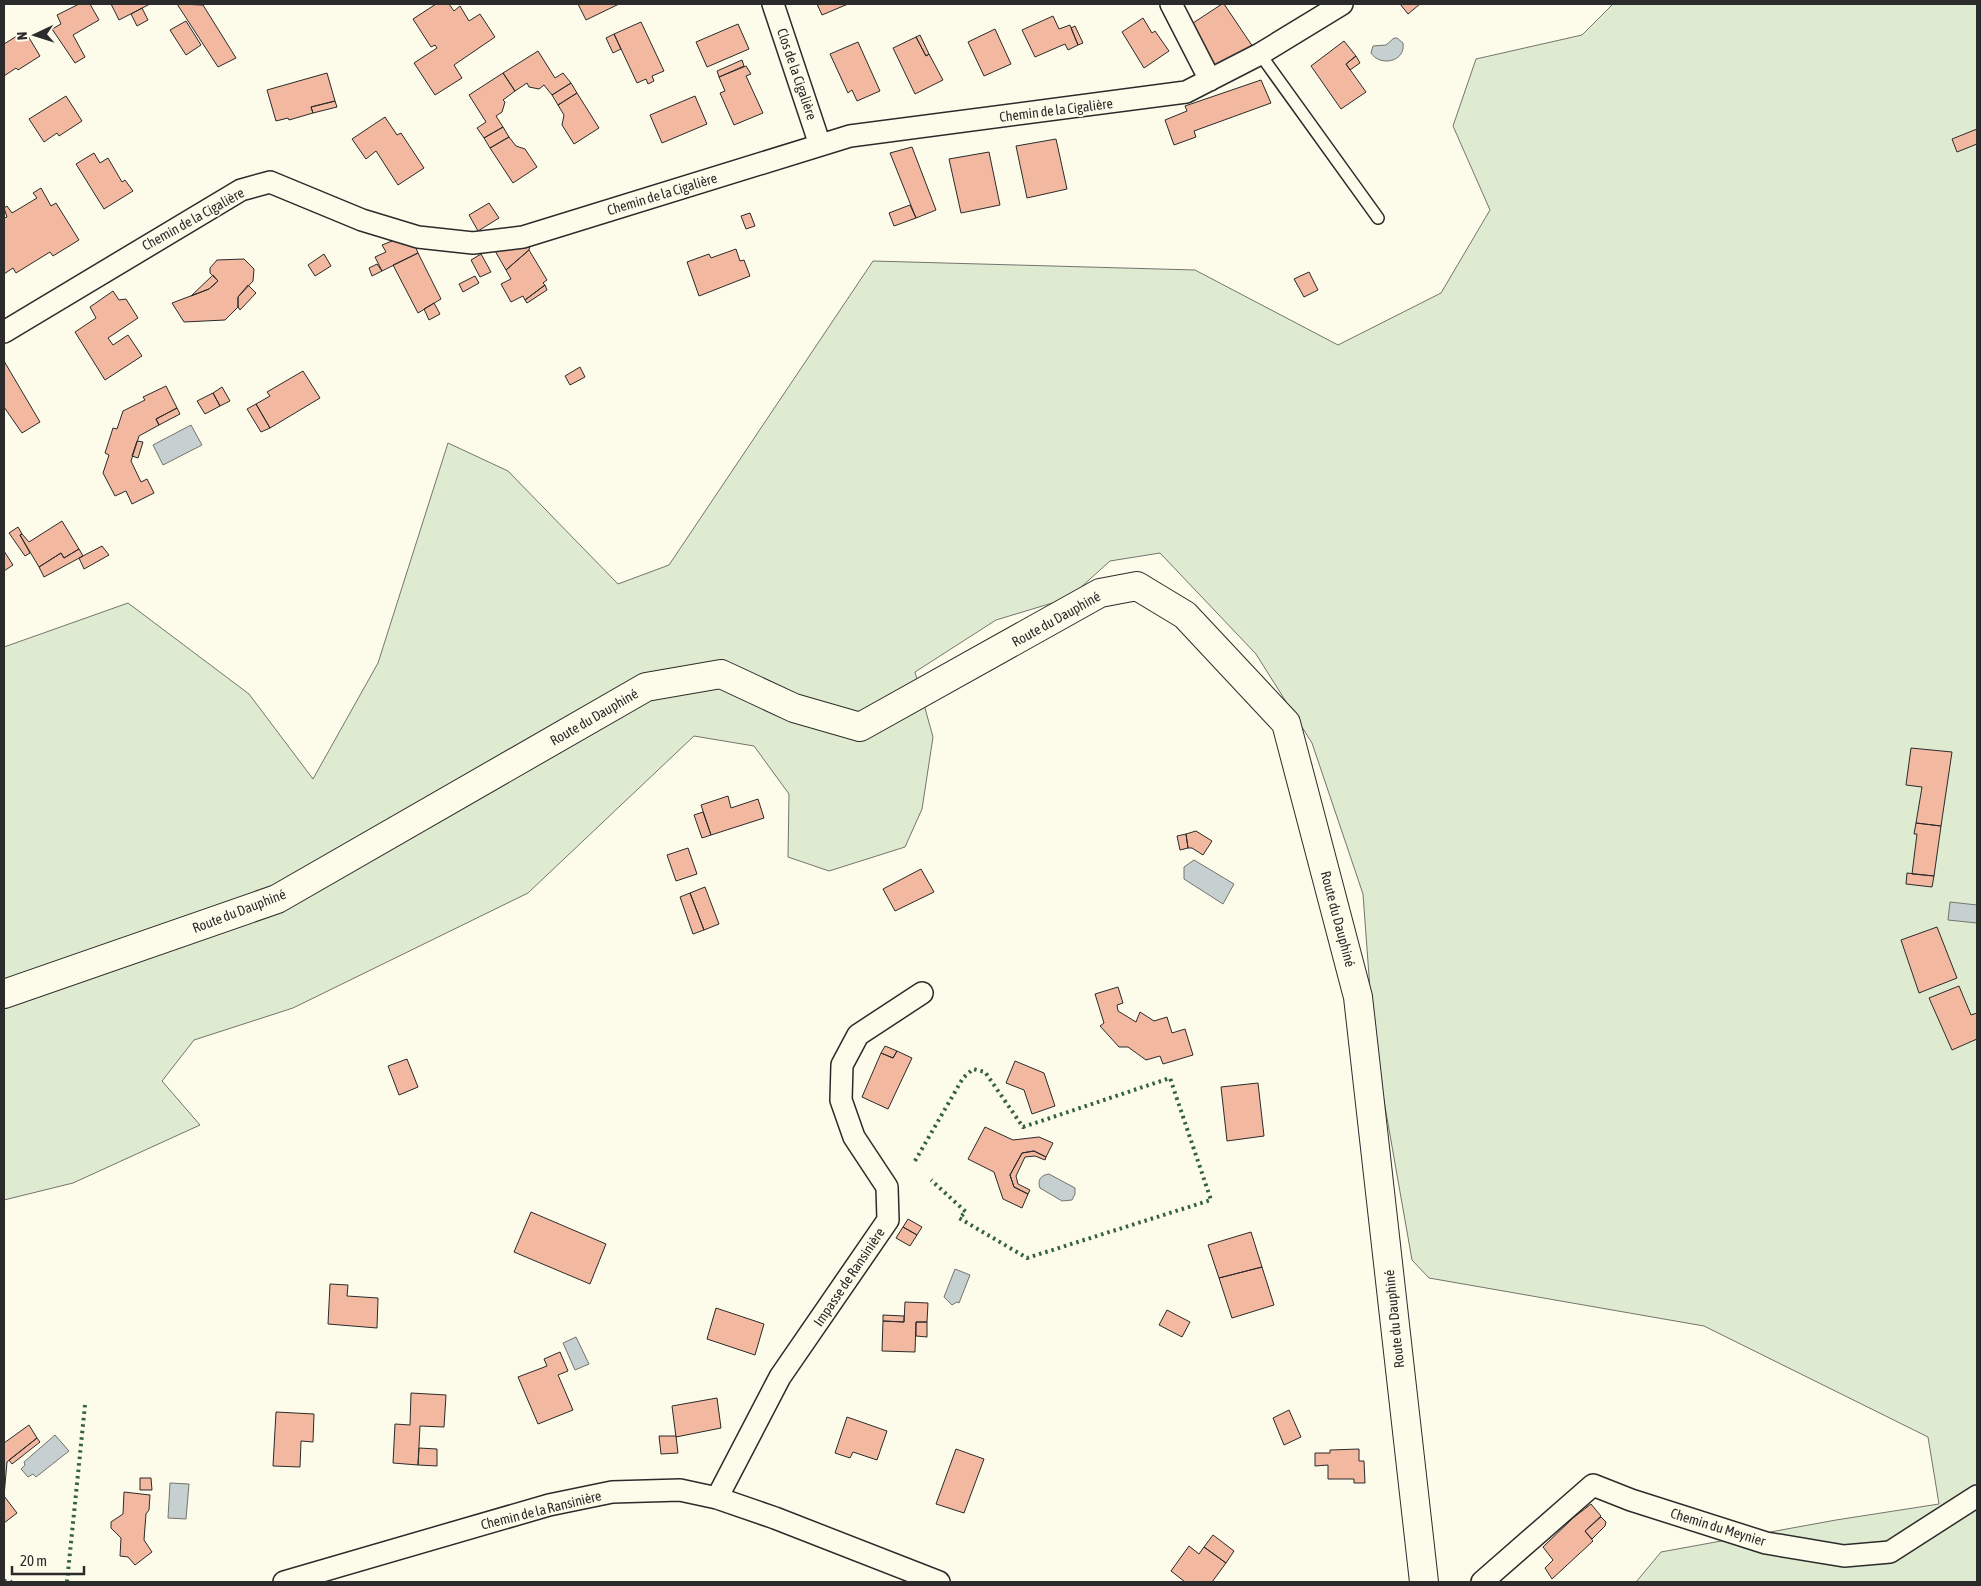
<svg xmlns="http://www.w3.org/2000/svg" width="1981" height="1586" viewBox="0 0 1981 1586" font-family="'Asap Condensed',sans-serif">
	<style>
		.green { fill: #deebd1; stroke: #74746e }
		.water { fill: #c7d0d0; stroke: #74746e }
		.building { fill: #f2b8a0; stroke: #2b2b2b }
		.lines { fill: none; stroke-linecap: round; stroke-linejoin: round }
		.service-casing { stroke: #2b2b2b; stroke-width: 14 }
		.minor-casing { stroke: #2b2b2b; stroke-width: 24 }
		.tertiary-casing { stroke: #2b2b2b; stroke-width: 30 }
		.service { stroke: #fdfbea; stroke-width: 11 }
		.minor { stroke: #fdfbea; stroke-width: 21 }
		.tertiary { stroke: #fdfbea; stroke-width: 28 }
		.hedge { stroke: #34623c; stroke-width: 4; stroke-dasharray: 2.5 4; stroke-linecap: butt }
		.labels { text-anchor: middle; stroke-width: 4; stroke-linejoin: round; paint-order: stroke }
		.street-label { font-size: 14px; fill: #2b2b2b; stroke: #fdfbea }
	</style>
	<rect width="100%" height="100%" fill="#fdfbea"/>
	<path class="green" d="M 1613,4 L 1977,4 L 1977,1582 L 1636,1582 L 1661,1552 L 1836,1520 L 1939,1504 L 1928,1437 L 1704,1326 L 1429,1278 L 1412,1260 L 1374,1044 L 1363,894 L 1312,743 L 1256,654 L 1160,553 L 1110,561 L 1069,598 L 996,620 L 915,672 L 933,737 L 922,809 L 905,847 L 829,871 L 788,857 L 789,794 L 754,746 L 694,736 L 528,893 L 293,1008 L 194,1040 L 162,1081 L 200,1125 L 73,1183 L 4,1200 L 4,647 L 128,603 L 249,694 L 313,779 L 378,663 L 448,443 L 508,471 L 618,584 L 669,565 L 873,261 L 1195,270 L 1338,345 L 1441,293 L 1490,210 L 1453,126 L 1476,59 L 1582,35 Z"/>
	<path class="water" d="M 1394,38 L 1397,38 L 1403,43 C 1406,62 1380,67 1371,53 L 1373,46 L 1386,45 Z
		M 191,425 L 202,445 L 163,465 L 153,445 Z
		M 1194,860 L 1234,884 L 1223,904 L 1184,879 L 1184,867 Z
		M 1950,902 L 1977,905 L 1977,923 L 1948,920 Z
		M 1049,1174 L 1075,1188 L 1075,1194 L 1072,1200 L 1062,1201 L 1040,1188 C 1037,1180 1041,1175 1049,1174 Z
		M 955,1269 L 970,1275 L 959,1303 L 957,1302 L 952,1305 L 944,1297 Z
		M 576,1337 L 589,1364 L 575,1370 L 563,1343 Z
		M 55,1435 L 69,1451 L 36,1477 L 33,1474 L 28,1477 L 21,1469 L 25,1465 L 24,1462 Z
		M 170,1483 L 189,1484 L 186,1519 L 168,1518 Z"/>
	<path class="building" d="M 79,4 L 90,4 L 99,20 L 73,35 L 85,57 L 75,63 L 52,29 L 61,24 L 57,15 Z
		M 111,4 L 150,4 L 119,20 Z
		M 177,4 L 203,5 L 236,58 L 218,67 Z
		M 436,4 L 449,4 L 454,11 L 460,6 L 469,21 L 480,14 L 495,37 L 454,65 L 462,78 L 435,95 L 414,63 L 437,48 L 435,45 L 431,47 L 413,19 Z
		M 578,4 L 619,4 L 586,20 Z
		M 817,4 L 848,4 L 822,15 Z
		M 1222,4 L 1224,4 L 1253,47 L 1215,67 L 1205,53 L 1208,52 L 1190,25 Z
		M 1400,4 L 1420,4 L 1408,14 Z
		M 142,8 L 148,20 L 137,26 L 131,14 Z
		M 1053,16 L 1059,29 L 1070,25 L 1078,45 L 1068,50 L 1065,44 L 1035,57 L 1022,30 Z
		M 1143,18 L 1152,33 L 1155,31 L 1169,51 L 1144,68 L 1122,32 Z
		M 186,21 L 201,45 L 186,55 L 170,30 Z
		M 641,22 L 664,71 L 652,76 L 654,81 L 648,84 L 646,79 L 637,83 L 614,34 Z
		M 738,24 L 749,49 L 707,67 L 696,42 Z
		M 1075,26 L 1083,43 L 1078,45 L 1071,28 Z
		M 995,29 L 1011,64 L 984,76 L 968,42 Z
		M 25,31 L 40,56 L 18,70 L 16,68 L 4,76 L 4,44 Z
		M 614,34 L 621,49 L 613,53 L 606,38 Z
		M 920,35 L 929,54 L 926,56 L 916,37 Z
		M 916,37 L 926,56 L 929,54 L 943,80 L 915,94 L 893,48 Z
		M 1344,41 L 1356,56 L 1346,64 L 1366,92 L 1341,109 L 1311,66 Z
		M 858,42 L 880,91 L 857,101 L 852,90 L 848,93 L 830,54 Z
		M 538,51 L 555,78 L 563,73 L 571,83 L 552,95 L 544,85 L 539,89 L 529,87 L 527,83 L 515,91 L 503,73 Z
		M 1356,56 L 1360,63 L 1350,70 L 1346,64 Z
		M 742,60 L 744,66 L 719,77 L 717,71 Z
		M 746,66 L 751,74 L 746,76 L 763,113 L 734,125 L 720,93 L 725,91 L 719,77 Z
		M 327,73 L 335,101 L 311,107 L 313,113 L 289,120 L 288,118 L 276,121 L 267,90 Z
		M 503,73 L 515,91 L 503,100 L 505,102 L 502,112 L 496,116 L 503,127 L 484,138 L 477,128 L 486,122 L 469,95 Z
		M 1261,80 L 1271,103 L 1194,131 L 1196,137 L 1174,145 L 1165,120 L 1187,111 L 1185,106 Z
		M 571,83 L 577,93 L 558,105 L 552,95 Z
		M 577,93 L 599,128 L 574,144 L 562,125 L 564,115 L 558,105 Z
		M 66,96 L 82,121 L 59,136 L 57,133 L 44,142 L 29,119 Z
		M 695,96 L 707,124 L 662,143 L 650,115 Z
		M 335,101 L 337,107 L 313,113 L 311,107 Z
		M 385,117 L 397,135 L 401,133 L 424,168 L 398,185 L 376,151 L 366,159 L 352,139 Z
		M 503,127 L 509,137 L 490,148 L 484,138 Z
		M 1977,129 L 1977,144 L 1957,152 L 1952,139 Z
		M 509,137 L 516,146 L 525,149 L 537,167 L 513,183 L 490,148 Z
		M 1056,139 L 1067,189 L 1027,198 L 1016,146 Z
		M 912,147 L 936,210 L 916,218 L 890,153 Z
		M 989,152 L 1000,205 L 961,213 L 949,159 Z
		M 94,153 L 100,163 L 108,158 L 122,182 L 125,180 L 133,191 L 104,209 L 76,164 Z
		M 41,188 L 51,206 L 56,203 L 79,240 L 53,256 L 50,252 L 16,273 L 13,268 L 4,274 L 4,218 L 7,217 L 4,208 L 7,206 L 12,213 L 37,198 L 33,193 Z
		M 489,203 L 499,218 L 478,231 L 469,215 Z
		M 910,205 L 916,218 L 894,226 L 889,213 Z
		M 750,213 L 755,226 L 746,229 L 741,216 Z
		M 397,239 L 414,243 L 418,253 L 382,271 L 375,257 L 386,252 L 382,245 Z
		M 531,240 L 529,250 L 506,270 L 494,249 Z
		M 736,249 L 740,261 L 744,260 L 750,276 L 699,296 L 687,262 L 709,254 L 711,258 Z
		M 529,250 L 547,280 L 543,283 L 545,285 L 525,300 L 523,296 L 511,302 L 501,284 L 511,279 L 506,270 Z
		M 418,253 L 441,299 L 418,313 L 393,265 Z
		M 324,254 L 331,266 L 315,276 L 308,265 Z
		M 481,254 L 491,272 L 480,277 L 471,260 Z
		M 244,259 L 254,269 L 253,281 L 238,297 L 238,307 L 225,320 L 184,322 L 172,303 L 209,289 L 218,281 L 210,273 L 210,268 L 217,260 Z
		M 377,264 L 382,271 L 372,276 L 369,268 Z
		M 1309,272 L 1318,290 L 1304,297 L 1294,279 Z
		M 213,275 L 218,281 L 209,289 L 191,296 Z
		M 475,276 L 479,283 L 463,292 L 459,284 Z
		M 248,285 L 256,293 L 240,310 L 238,307 L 238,297 Z
		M 545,285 L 547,290 L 527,303 L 525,300 Z
		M 113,291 L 119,300 L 126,299 L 138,318 L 108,338 L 113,345 L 128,335 L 142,356 L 105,380 L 75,332 L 96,318 L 90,307 Z
		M 434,303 L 440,314 L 429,320 L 424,309 Z
		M 4,361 L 40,422 L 22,433 L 4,407 Z
		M 580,367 L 585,377 L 570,385 L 565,376 Z
		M 303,371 L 320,398 L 270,428 L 256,404 L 270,396 L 267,392 Z
		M 166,386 L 177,408 L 156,419 L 159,425 L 139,436 L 131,461 L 141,482 L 147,479 L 154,493 L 132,504 L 126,491 L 115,496 L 103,473 L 109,455 L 105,453 L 113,428 L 117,429 L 123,411 L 145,400 L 143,397 Z
		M 222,387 L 230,401 L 220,406 L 213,393 Z
		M 213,393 L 220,406 L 205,414 L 197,401 Z
		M 256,404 L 270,428 L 261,432 L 247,409 Z
		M 177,408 L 180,414 L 159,425 L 156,419 Z
		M 137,441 L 143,442 L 138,458 L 132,456 Z
		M 62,521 L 79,549 L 64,558 L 61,553 L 39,567 L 20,535 L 22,534 L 29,542 Z
		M 18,527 L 22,534 L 20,535 L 30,553 L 25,556 L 9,533 Z
		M 102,546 L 109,555 L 84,569 L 79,558 Z
		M 79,549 L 83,556 L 44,577 L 39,567 L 61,553 L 64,558 Z
		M 4,551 L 13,565 L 4,571 Z
		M 1911,748 L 1952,752 L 1941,826 L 1916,823 L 1922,787 L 1906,785 Z
		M 728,796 L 731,808 L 758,799 L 764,818 L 711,835 L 701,805 Z
		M 703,812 L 711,835 L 702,838 L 694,815 Z
		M 1916,823 L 1941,826 L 1934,876 L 1912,874 L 1917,834 L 1914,834 Z
		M 1196,831 L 1212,841 L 1203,855 L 1192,848 L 1188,848 L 1186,834 Z
		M 1186,834 L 1188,848 L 1180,850 L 1177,836 Z
		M 688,848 L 697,874 L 676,881 L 667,855 Z
		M 921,869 L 934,892 L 895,911 L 883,889 Z
		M 1907,873 L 1934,876 L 1932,887 L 1906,884 Z
		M 705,887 L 719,924 L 704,930 L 690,893 Z
		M 690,893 L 704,930 L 693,934 L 680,897 Z
		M 1937,927 L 1957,978 L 1919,993 L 1901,940 Z
		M 1959,986 L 1971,1015 L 1977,1013 L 1977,1039 L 1952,1050 L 1929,998 Z
		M 1118,987 L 1123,1003 L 1117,1005 L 1118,1011 L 1136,1022 L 1140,1012 L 1154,1021 L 1167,1017 L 1172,1033 L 1185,1029 L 1193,1055 L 1163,1064 L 1160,1056 L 1146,1060 L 1128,1047 L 1119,1047 L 1100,1026 L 1104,1023 L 1095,994 Z
		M 885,1046 L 897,1051 L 893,1058 L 881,1053 Z
		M 897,1051 L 912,1058 L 888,1109 L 862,1097 L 881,1053 L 893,1058 Z
		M 407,1059 L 418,1087 L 399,1095 L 388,1066 Z
		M 1015,1061 L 1044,1073 L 1055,1106 L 1032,1114 L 1024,1090 L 1006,1083 Z
		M 1258,1083 L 1264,1136 L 1227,1141 L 1221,1087 Z
		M 985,1127 L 1013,1140 L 1039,1137 L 1053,1143 L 1046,1157 L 1034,1151 L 1022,1153 L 1010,1175 L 1014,1187 L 1028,1194 L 1022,1208 L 1003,1199 L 994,1172 L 968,1159 Z
		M 1034,1151 L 1046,1157 L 1045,1160 L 1035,1156 L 1025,1157 L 1016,1176 L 1018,1184 L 1030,1190 L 1028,1194 L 1014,1187 L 1010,1175 L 1022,1153 Z
		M 531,1212 L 606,1244 L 590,1284 L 514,1252 Z
		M 908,1219 L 922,1227 L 917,1235 L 903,1227 Z
		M 903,1227 L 917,1235 L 910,1246 L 896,1238 Z
		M 1251,1232 L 1262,1267 L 1219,1278 L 1208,1245 Z
		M 1262,1267 L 1274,1305 L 1232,1318 L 1219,1278 Z
		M 330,1284 L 348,1285 L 347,1296 L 378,1298 L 377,1328 L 328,1324 Z
		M 905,1302 L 928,1303 L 927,1322 L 916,1322 L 915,1352 L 882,1351 L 883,1321 L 904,1322 Z
		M 716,1308 L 764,1324 L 755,1355 L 707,1339 Z
		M 1167,1310 L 1190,1322 L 1182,1337 L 1159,1325 Z
		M 883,1315 L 904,1316 L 904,1322 L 883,1321 Z
		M 916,1322 L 927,1322 L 927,1337 L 916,1336 Z
		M 560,1352 L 568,1371 L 558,1375 L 573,1410 L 538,1424 L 518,1377 L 547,1366 L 544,1359 Z
		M 411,1393 L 446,1395 L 444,1427 L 420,1426 L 418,1465 L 393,1463 L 395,1424 L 410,1425 Z
		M 717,1398 L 721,1428 L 676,1437 L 672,1406 Z
		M 1289,1410 L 1301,1437 L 1284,1445 L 1273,1418 Z
		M 276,1412 L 314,1414 L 313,1442 L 301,1441 L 300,1467 L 273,1466 Z
		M 847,1417 L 887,1431 L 877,1460 L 853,1452 L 850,1458 L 835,1453 Z
		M 29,1425 L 37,1438 L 7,1462 L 4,1496 L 17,1513 L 4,1523 L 4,1443 Z
		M 659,1436 L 676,1436 L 678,1453 L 661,1454 Z
		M 37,1438 L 40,1442 L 12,1464 L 9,1460 Z
		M 419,1448 L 437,1449 L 437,1466 L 418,1465 Z
		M 956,1449 L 984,1459 L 964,1513 L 936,1504 Z
		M 1359,1449 L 1359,1461 L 1364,1461 L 1365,1483 L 1354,1483 L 1354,1479 L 1328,1479 L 1328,1465 L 1315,1466 L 1315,1453 L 1330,1453 L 1330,1450 Z
		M 140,1478 L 151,1478 L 152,1490 L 140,1490 Z
		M 124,1492 L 150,1495 L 149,1510 L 146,1514 L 144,1540 L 152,1552 L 135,1565 L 128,1557 L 120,1556 L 121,1538 L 111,1528 L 111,1522 L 123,1514 Z
		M 1591,1504 L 1601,1516 L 1585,1531 L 1593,1541 L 1552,1579 L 1545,1568 L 1553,1560 L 1543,1547 L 1573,1518 Z
		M 1601,1517 L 1606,1522 L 1605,1526 L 1592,1539 L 1585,1531 Z
		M 1213,1535 L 1234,1551 L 1226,1563 L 1204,1547 Z
		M 1189,1546 L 1199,1554 L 1204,1547 L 1226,1563 L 1212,1582 L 1185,1582 L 1171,1571 Z"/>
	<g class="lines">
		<g class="service-casing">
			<path id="service" d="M 1260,54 L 1378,218"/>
		</g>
		<g class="minor-casing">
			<path id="minor" d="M 773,4 L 820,145
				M 1171,4 L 1210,80
				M 4,332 L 241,190 L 270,182 L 362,220 L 418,237 L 473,243 L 523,237 L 850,136 L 1186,92 L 1260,54 L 1342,4
				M 717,1498 L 780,1377 L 888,1220 L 887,1187 L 854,1137 L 841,1100 L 842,1065 L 858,1035 L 922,993
				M 284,1582 L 549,1505 L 612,1492 L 680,1490 L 717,1498 L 775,1518 L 939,1582
				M 1482,1582 L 1593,1485 L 1631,1500 L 1766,1543 L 1844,1556 L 1890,1552 L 1977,1496"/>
		</g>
		<g class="tertiary-casing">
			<path id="tertiary" d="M 4,994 L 277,899 L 646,687 L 721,674 L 794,708 L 860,727 L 1100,593 L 1137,586 L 1185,615 L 1286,723 L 1358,997 L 1424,1582"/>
		</g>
		<use href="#service" class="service"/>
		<use href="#minor" class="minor"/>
		<use href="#tertiary" class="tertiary"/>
		<path class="hedge" d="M 915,1161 L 963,1078 L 973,1069 L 985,1072 L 1023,1127 L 1170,1078 L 1211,1200 L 1027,1258 L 959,1218 L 966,1212 L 931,1180
			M 4,1581 L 12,1582
			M 67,1582 L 85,1405"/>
	</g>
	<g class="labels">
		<g class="street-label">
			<text transform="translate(797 74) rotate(71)" y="5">Clos de la Cigalière</text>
			<text transform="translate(1056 110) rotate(-7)" y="5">Chemin de la Cigalière</text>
			<text transform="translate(662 194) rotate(-17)" y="5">Chemin de la Cigalière</text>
			<text transform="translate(193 219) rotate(-29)" y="5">Chemin de la Cigalière</text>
			<text transform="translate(1056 619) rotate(-29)" y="5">Route du Dauphiné</text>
			<text transform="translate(594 717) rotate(-30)" y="5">Route du Dauphiné</text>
			<text transform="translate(239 911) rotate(-21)" y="5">Route du Dauphiné</text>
			<text transform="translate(1338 919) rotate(75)" y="5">Route du Dauphiné</text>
			<text transform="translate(849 1277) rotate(-56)" y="5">Impasse de Ransinière</text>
			<text transform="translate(1394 1319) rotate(-96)" y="5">Route du Dauphiné</text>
			<text transform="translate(541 1510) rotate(-14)" y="5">Chemin de la Ransinière</text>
			<text transform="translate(1718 1527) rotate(17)" y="5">Chemin du Meynier</text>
		</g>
	</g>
	<rect width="1981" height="1586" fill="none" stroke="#2b2b2b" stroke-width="10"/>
	<g transform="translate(35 35) rotate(266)" stroke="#fdfbea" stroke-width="4" paint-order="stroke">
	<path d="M0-4L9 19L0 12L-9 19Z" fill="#2b2b2b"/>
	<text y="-8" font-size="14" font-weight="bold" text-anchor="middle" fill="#2b2b2b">N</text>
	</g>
	<path d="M12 1566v8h72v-8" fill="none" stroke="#2b2b2b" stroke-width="2.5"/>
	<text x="20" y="1566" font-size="15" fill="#2b2b2b" stroke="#fdfbea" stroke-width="4" paint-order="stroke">20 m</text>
</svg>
